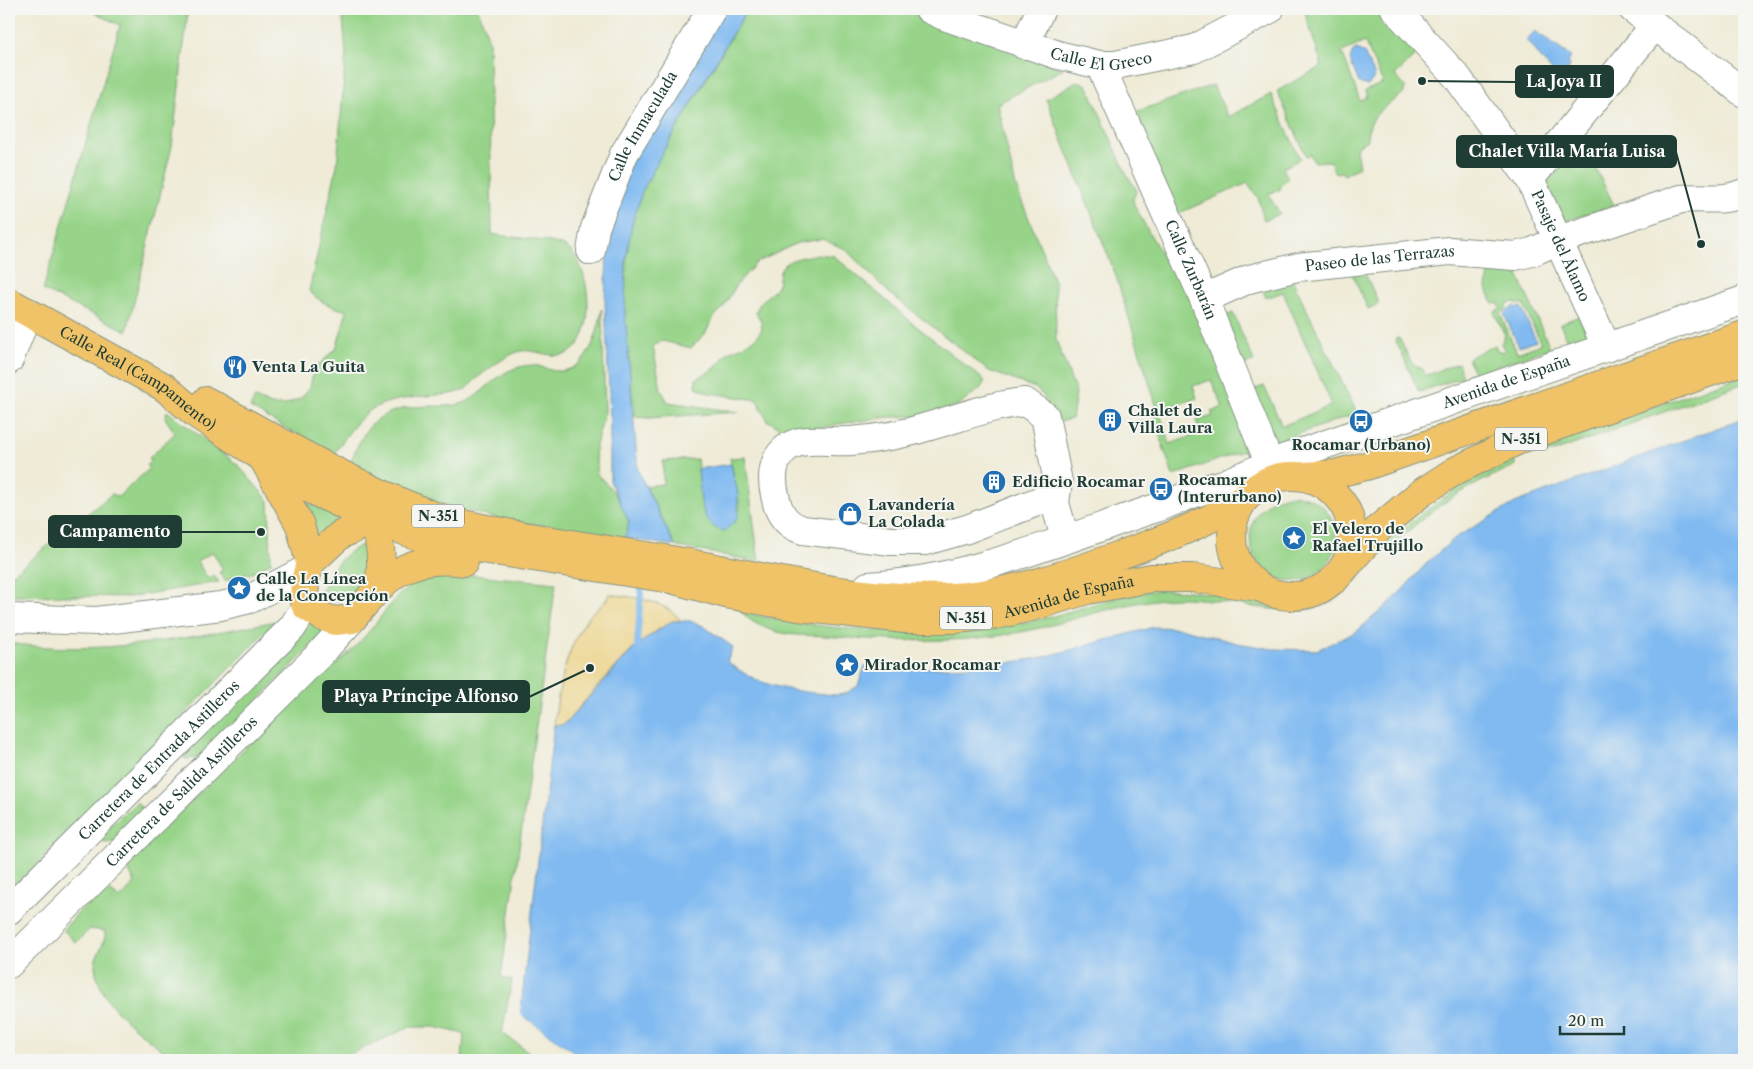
<svg xmlns="http://www.w3.org/2000/svg" width="1753" height="1069" viewBox="0 0 1753 1069" font-family="'Libre Caslon Text',serif">
	<style>
		.green { fill: #97d489; stroke: #5b885e; fill-rule: evenodd }
		.sand { fill: #eeda9e; stroke: #868c69 }
		.water { fill: #80baf1; stroke: #507c92 }
		.pier { fill: #efebd7 }
		.lines { fill: none; stroke-linecap: round; stroke-linejoin: round }
		.stream { stroke: #80baf1; stroke-width: 6 }
		.minor-casing { stroke: #879486; stroke-width: 30 }
		.highway-casing { stroke: #879486; stroke-width: 30 }
		.minor { stroke: #fff; stroke-width: 28 }
		.highway { stroke: #f0c369; stroke-width: 28 }
		.labels { text-anchor: middle; stroke-width: 4; stroke-linejoin: round; paint-order: stroke }
		.shield { fill: #f6f6f2; stroke: #60746d; stroke-width: 1 }
		.shield-label { font-size: 14px; font-weight: bold; fill: #1f3d34 }
		.street-label { font-size: 15px; fill: #1f3d34; stroke: #f6f6f2 }
		.poi-label { font-size: 15px; font-weight: bold; fill: #1f3d34; stroke: #f6f6f2; text-anchor: start }
		.leader { fill: none; stroke: #1f3d34; stroke-width: 2 }
		.callout-dot { fill: #1f3d34; stroke: #f6f6f2; stroke-width: 2 }
		.callout { fill: #1f3d34; stroke: #1f3d34; stroke-width: 2 }
		.callout-label { font-size: 16px; text-anchor: middle; font-weight: bold; fill: #fff }
	</style>
	<rect width="100%" height="100%" fill="#f6f6f2"/>
	<filter id="ink" filterUnits="userSpaceOnUse"><feTurbulence type="fractalNoise" baseFrequency=".02" numOctaves="2"/><feDisplacementMap in="SourceGraphic" scale="10" xChannelSelector="R" yChannelSelector="G"/><feConvolveMatrix kernelMatrix="1 2 1 2 8 2 1 2 1" color-interpolation-filters="sRGB"/></filter>
	<filter id="wash" filterUnits="userSpaceOnUse"><feTurbulence type="fractalNoise" baseFrequency=".0096" numOctaves="4" result="noise"/><feDisplacementMap in="SourceGraphic" scale="20" xChannelSelector="R" yChannelSelector="G"/><feGaussianBlur stdDeviation="1.12" result="paint"/><feColorMatrix in="noise" values="0 0 0 0 0 0 0 0 0 0 0 0 0 0 0 0 0 1.4 0 .05"/><feComposite in="paint" operator="in"/></filter>
	<g filter="url(#wash)">
		<rect width="100%" height="100%" fill="#efebd7"/>
		<path class="green" d="M 86,9 L 187,9 L 187,20 L 172,146 L 127,331 L 43,290 L 120,25 Z
			M 342,9 L 478,9 L 489,40 L 492,234 C 507,237 555,240 566,247 C 591,263 597,333 572,351 C 554,363 535,346 517,352 C 502,358 487,370 475,380 C 472,383 468,388 464,390 C 453,395 438,395 427,396 C 369,402 366,408 333,455 L 250,408 L 255,398 L 271,405 L 285,405 L 301,398 L 310,387 L 314,369 L 336,349 L 347,311 C 332,307 321,303 309,291 L 337,166 L 346,52 Z
			M 747,9 L 908,9 L 942,24 L 1063,69 L 997,104 L 1016,187 L 1055,283 L 1056,340 L 1076,393 L 1072,419 L 1057,422 L 1052,418 L 1044,396 L 1035,388 L 989,371 L 888,292 L 845,249 L 822,239 L 797,243 L 756,263 L 737,284 L 723,308 L 714,317 L 705,334 L 691,348 L 663,341 L 653,346 L 661,390 L 668,402 L 739,412 L 648,418 L 635,417 C 625,345 614,262 642,192 C 652,167 668,143 682,120 C 704,83 726,46 747,9 Z
			M 1304,9 L 1382,9 L 1420,52 L 1395,75 L 1406,88 L 1403,90 L 1405,92 C 1386,107 1368,114 1367,140 L 1359,145 L 1356,149 L 1359,167 L 1344,175 L 1342,172 L 1335,173 L 1330,161 L 1314,162 L 1310,154 L 1306,156 L 1277,91 L 1322,66 ZM 1365,42 L 1383,83 L 1365,91 L 1367,97 L 1360,101 L 1342,52 Z
			M 1078,81 L 1087,85 L 1127,175 L 1137,190 L 1133,199 L 1134,205 L 1165,261 L 1179,257 L 1256,446 L 1173,476 L 1152,413 L 1158,411 L 1115,273 L 1046,99 ZM 1211,380 L 1223,407 L 1211,412 L 1213,416 L 1196,421 L 1201,433 L 1170,444 L 1159,411 L 1197,398 L 1193,386 Z
			M 1213,85 L 1228,117 L 1271,94 L 1300,159 L 1283,168 L 1288,178 L 1280,186 L 1281,189 L 1268,194 L 1280,214 L 1264,220 L 1258,198 L 1248,183 L 1177,214 L 1135,112 Z
			M 1579,135 L 1614,205 L 1565,221 L 1544,177 Z
			M 818,254 L 834,256 L 915,325 L 985,381 L 980,389 L 959,405 L 928,416 L 889,417 L 838,424 L 803,433 L 784,430 L 768,421 L 757,400 L 709,393 L 696,387 L 696,379 L 714,369 L 728,352 L 741,347 L 756,338 L 762,329 L 761,321 L 756,313 C 759,301 765,299 773,291 C 782,283 777,277 781,269 C 785,259 809,256 818,254 Z
			M 1490,265 L 1515,268 L 1550,348 L 1474,374 L 1468,358 L 1495,345 L 1497,350 L 1503,352 L 1506,350 L 1501,344 L 1505,335 L 1494,312 L 1501,308 L 1497,303 L 1493,304 L 1487,288 ZM 1515,302 L 1518,305 L 1523,303 L 1541,344 L 1517,353 L 1500,313 L 1505,311 L 1508,303 Z
			M 1364,271 L 1379,304 L 1368,309 L 1351,272 Z
			M 1292,279 L 1357,413 L 1273,443 L 1250,391 L 1264,386 L 1282,426 L 1332,405 L 1283,292 L 1266,298 L 1261,285 Z
			M 602,309 L 605,411 L 595,449 L 597,474 L 613,491 L 624,509 L 629,522 L 625,538 L 552,526 L 508,521 L 458,509 L 400,492 L 350,463 C 367,420 381,408 429,406 C 442,406 453,407 466,402 C 484,393 496,374 516,368 C 540,360 544,372 561,371 C 590,369 598,331 602,309 Z
			M 1233,313 L 1254,361 L 1240,366 L 1221,318 Z
			M 1579,316 L 1587,335 L 1568,341 L 1560,324 Z
			M 1399,338 L 1411,362 L 1424,371 L 1425,376 L 1458,363 L 1463,377 L 1419,392 L 1395,339 Z
			M 1744,375 L 1744,383 L 1545,455 L 1543,445 Z
			M 167,411 L 238,465 L 269,501 L 271,562 L 258,571 L 225,581 L 219,572 L 223,570 L 213,552 L 197,561 L 208,579 L 214,575 L 219,582 L 130,597 L 15,595 L 9,592 L 9,577 L 112,494 L 118,497 L 149,469 L 147,465 L 151,461 L 149,458 L 175,433 L 165,418 Z
			M 745,457 L 759,562 L 675,546 L 646,486 L 663,484 L 663,461 L 697,459 L 704,515 L 740,510 L 730,458 Z
			M 1513,457 L 1516,465 C 1486,479 1455,493 1429,514 C 1409,529 1390,547 1372,564 C 1358,578 1344,598 1325,605 C 1288,621 1220,596 1176,598 C 1120,601 1071,623 1016,633 C 954,644 887,641 824,636 C 809,635 792,636 778,632 C 766,629 749,622 742,612 C 838,634 940,638 1037,620 C 1081,611 1125,589 1171,590 C 1195,591 1218,594 1242,598 C 1249,600 1255,603 1262,605 C 1282,610 1308,612 1327,603 C 1349,592 1360,568 1377,552 C 1418,514 1462,482 1513,457 Z
			M1250 538a43 43 0 1 1 86 0a43 43 0 1 1-86 0Z
			M 301,499 L 340,519 L 340,523 L 318,540 L 299,500 Z
			M 364,544 L 367,548 C 367,555 368,564 367,571 C 364,589 346,607 327,598 L 321,590 C 331,570 343,552 364,544 Z
			M 453,573 L 556,583 L 501,977 L 512,980 L 502,1033 L 540,1060 L 462,1060 L 464,1034 L 435,1027 L 410,1027 L 337,1060 L 175,1060 C 146,1036 98,1007 95,966 C 94,955 106,946 105,931 L 90,929 L 76,943 L 63,930 C 71,921 98,888 110,892 C 113,893 117,897 120,899 L 135,883 L 128,869 L 135,857 L 329,665 L 333,668 C 344,657 356,647 366,635 C 396,600 402,578 453,573 Z
			M 276,621 L 16,886 L 12,882 L 9,885 L 9,643 C 98,657 188,638 276,621 Z
			M 309,623 L 325,632 L 207,752 L 196,758 L 185,759 L 184,754 Z
			M 137,802 L 144,811 L 115,842 L 104,843 L 99,836 Z"/>
		<path class="sand" d="M 609,594 C 635,598 664,599 681,621 C 648,622 586,700 564,725 L 554,725 C 559,687 565,652 587,619 C 594,608 605,607 609,594 Z"/>
		<path class="water" d="M 719,9 L 747,9 L 661,155 L 642,192 L 632,224 L 626,259 L 625,313 L 638,471 L 675,546 L 625,538 L 629,522 L 610,481 L 610,417 L 605,300 L 609,213 L 617,187 Z
			M 1535,31 L 1571,57 L 1567,62 L 1570,66 L 1568,71 L 1561,71 L 1556,76 L 1526,40 Z
			M 1357,49 L 1364,53 L 1375,76 L 1368,86 L 1359,83 L 1350,60 L 1353,51 Z
			M 1514,306 L 1517,308 L 1521,307 L 1536,341 L 1519,347 L 1504,314 Z
			M 1744,418 L 1744,1060 L 585,1060 L 520,1014 L 554,725 L 564,725 L 637,645 L 672,621 L 690,621 L 703,626 L 733,647 L 727,661 C 760,689 794,691 835,695 L 845,694 L 858,686 L 865,666 L 927,668 L 995,665 L 1044,657 L 1154,627 L 1180,628 L 1237,643 L 1273,649 L 1317,650 L 1356,632 L 1394,599 L 1427,563 L 1455,538 L 1515,503 Z
			M 731,464 L 738,494 L 738,518 L 725,531 C 697,527 701,491 698,469 Z"/>
		<path class="pier" d="M 520,981 L 523,982 L 520,1014 L 585,1060 L 581,1060 L 518,1015 Z"/>
		<g class="lines">
			<path class="stream" d="M 637,645 L 642,581"/>
		</g>
	</g>
	<g filter="url(#ink)">
		<g class="lines">
			<g class="minor-casing">
				<g id="minor">
					<path id="s1" d="M 929,9 L 944,16 L 1058,55 L 1100,65 L 1115,65 L 1194,49 L 1270,9"/>
					<path id="s2" d="M 1395,9 L 1457,77 L 1530,179 L 1607,348"/>
					<path d="M 1633,9 L 1744,93"/>
					<path d="M 1024,45 L 1041,9"/>
					<path id="s3" d="M 1100,65 L 1204,299 L 1275,478"/>
					<path d="M 1530,179 L 1655,25"/>
					<path id="s4" d="M 591,251 L 595,228 L 624,154 L 712,9"/>
					<path id="s5" d="M 1204,299 L 1249,279 L 1298,267 L 1449,251 L 1515,256 L 1532,252 L 1559,240 L 1681,199 C 1706,196 1719,203 1744,193"/>
					<path d="M 9,360 L 28,312"/>
					<path id="s6" d="M 1228,482 L 1280,460 L 1744,300"/>
					<path d="M 1055,503 L 1058,482 L 1045,416 L 1025,402 C 992,405 962,417 930,426 C 906,434 877,439 851,441 C 833,443 804,436 788,447 C 772,458 771,478 775,495 C 778,513 786,525 803,530 L 891,541 L 925,541 L 967,529 L 1047,498 L 1055,503 L 1065,538"/>
					<path d="M 868,586 C 965,581 1061,540 1153,509 C 1183,499 1214,482 1246,481"/>
					<path d="M 9,618 L 96,621 L 221,606 L 250,599 L 309,568"/>
					<path id="s7" d="M 9,910 L 292,628 L 306,606"/>
					<path id="s8" d="M 9,964 L 319,655 L 352,619"/>
				</g>
			</g>
			<g class="highway-casing">
				<g id="highway">
					<path id="s9" d="M 9,302 L 164,387 L 196,414 L 312,490 L 374,520 L 432,541 L 671,579 L 726,594 L 798,607 L 905,619 L 955,619 L 996,615 L 1031,607 L 1087,590 L 1151,578 L 1192,578 L 1260,587"/>
					<path d="M 206,401 C 277,440 347,481 422,511 C 450,523 482,528 512,534 C 561,543 610,550 659,558 C 757,573 853,603 953,597 C 1012,594 1068,574 1123,554 C 1166,538 1210,523 1247,496"/>
					<path d="M 265,462 L 300,525 L 310,563"/>
					<circle cx="1292" cy="536" r="60"/>
					<path d="M 1305,476 L 1334,474 L 1366,466 L 1744,335"/>
					<path d="M 369,508 C 380,534 384,558 379,586"/>
					<path d="M 384,516 L 340,535 L 310,563 L 305,581 L 304,602 L 306,606 L 323,617 L 335,621 L 352,619 C 387,577 405,554 464,562"/>
					<path d="M 1335,579 L 1379,528 L 1421,493 L 1455,471 L 1523,438 L 1744,360"/>
				</g>
			</g>
			<use href="#minor" class="minor"/>
			<use href="#highway" class="highway"/>
		</g>
	</g>
	<defs>
		<g id="restaurant-disc" transform="scale(1.25)"><circle r="9.5" fill="#1f6fb2" stroke="#f6f6f2"/><path d="M-5-6h1v4h1v-4h1v4h1v-4h1v5L-1.5 .5V6h-2V.5L-5-1ZM5-6V6H3V1.5H1.5Q1.5-4 5-6Z" fill="#fff"/></g>
		<g id="building-disc" transform="scale(1.25)"><circle r="9.5" fill="#1f6fb2" stroke="#f6f6f2"/><path d="M-4-6H4V6H1V3H-1V6H-4ZM-2.5-4.3h1.7v1.8h-1.7ZM.8-4.3h1.7v1.8H.8ZM-2.5-1h1.7V.8h-1.7ZM.8-1h1.7V.8H.8Z" fill="#fff"/></g>
		<g id="bus-disc" transform="scale(1.25)"><circle r="9.5" fill="#1f6fb2" stroke="#f6f6f2"/><path d="M-5-6H5V4H4V6H2V4H-2V6H-4V4H-5ZM-3.5-4V0h7V-4ZM-3.5 1.2v1.5H-2V1.2ZM2 1.2v1.5H3.5V1.2Z" fill="#fff"/></g>
		<g id="shop-disc" transform="scale(1.25)"><circle r="9.5" fill="#1f6fb2" stroke="#f6f6f2"/><path d="M-5-2.5h2.3a2.7 3.5 0 0 1 5.4 0H5L5.5 6h-11ZM-1.5-2.5h3a1.5 2.3 0 0 0-3 0Z" fill="#fff"/></g>
		<g id="sight-disc" transform="scale(1.25)"><circle r="9.5" fill="#1f6fb2" stroke="#f6f6f2"/><path d="M0-6L1.8-2.2L6-1.7L2.9 1.2L3.7 5.4L0 3.3L-3.7 5.4L-2.9 1.2L-6-1.7L-1.8-2.2Z" fill="#fff"/></g>
	</defs>
	<g fill-rule="evenodd">
		<use href="#restaurant-disc" x="235" y="367"/>
		<use href="#building-disc" x="1110" y="420"/>
		<use href="#bus-disc" x="1361" y="421"/>
		<use href="#building-disc" x="994" y="482"/>
		<use href="#bus-disc" x="1161" y="489"/>
		<use href="#shop-disc" x="850" y="514"/>
		<use href="#sight-disc" x="1294" y="538"/>
		<use href="#sight-disc" x="239" y="588"/>
		<use href="#sight-disc" x="847" y="665"/>
	</g>
	<g class="labels">
		<g class="shield">
			<rect x="1495" y="427.5" width="52" height="23" rx="4"/>
			<rect x="412" y="504.5" width="52" height="23" rx="4"/>
			<rect x="940" y="606.5" width="52" height="23" rx="4"/>
		</g>
		<g class="shield-label">
			<text x="1521" y="444">N-351</text>
			<text x="438" y="521">N-351</text>
			<text x="966" y="623">N-351</text>
		</g>
		<g class="street-label">
			<text dy="5" stroke="none"><textPath href="#s1" startOffset="181">Calle El Greco</textPath></text>
			<text dy="5" stroke="none"><textPath href="#s4" startOffset="136">Calle Inmaculada</textPath></text>
			<text dy="5" stroke="none"><textPath href="#s2" startOffset="291">Pasaje del Álamo</textPath></text>
			<text dy="5" stroke="none"><textPath href="#s5" startOffset="182">Paseo de las Terrazas</textPath></text>
			<text dy="5" stroke="none"><textPath href="#s3" startOffset="224">Calle Zurbarán</textPath></text>
			<text dy="5" stroke="none"><textPath href="#s9" startOffset="150">Calle Real (Campamento)</textPath></text>
			<text dy="5" stroke="none"><textPath href="#s6" startOffset="296">Avenida de España</textPath></text>
			<text dy="5" stroke="none"><textPath href="#s9" startOffset="1134">Avenida de España</textPath></text>
			<text dy="5" stroke="none"><textPath href="#s7" startOffset="212">Carretera de Entrada Astilleros</textPath></text>
			<text dy="5" stroke="none"><textPath href="#s8" startOffset="244">Carretera de Salida Astilleros</textPath></text>
		</g>
		<g class="poi-label">
			<text x="252" y="372">Venta La Guita</text>
			<text x="1128" y="416">Chalet de<tspan x="1128" dy="17">Villa Laura</tspan></text>
			<text x="1361" y="450" text-anchor="middle">Rocamar (Urbano)</text>
			<text x="1178" y="485">Rocamar<tspan x="1178" dy="17">(Interurbano)</tspan></text>
			<text x="1012" y="487">Edificio Rocamar</text>
			<text x="868" y="510">Lavandería<tspan x="868" dy="17">La Colada</tspan></text>
			<text x="1312" y="534">El Velero de<tspan x="1312" dy="17">Rafael Trujillo</tspan></text>
			<text x="256" y="584">Calle La Línea<tspan x="256" dy="17">de la Concepción</tspan></text>
			<text x="864" y="670">Mirador Rocamar</text>
		</g>
	</g>
	<path class="leader" d="M1422 81L1516 82M1701 244L1676 152M261 532L181 532M590 668L529 697"/>
	<g class="callout-dot">
		<circle cx="1422" cy="81" r="5"/>
		<circle cx="1701" cy="244" r="5"/>
		<circle cx="261" cy="532" r="5"/>
		<circle cx="590" cy="668" r="5"/>
	</g>
	<g class="callout">
		<rect x="1516" y="66" width="97" height="31" rx="5"/>
		<rect x="1457" y="136" width="219" height="31" rx="5"/>
		<rect x="49" y="516" width="132" height="31" rx="5"/>
		<rect x="323" y="681" width="206" height="31" rx="5"/>
	</g>
	<g class="callout-label">
		<text x="1564" y="87">La Joya II</text>
		<text x="1567" y="157">Chalet Villa María Luisa</text>
		<text x="115" y="537">Campamento</text>
		<text x="426" y="702">Playa Príncipe Alfonso</text>
	</g>
	<rect width="1753" height="1069" fill="none" stroke="#f6f6f2" stroke-width="30"/>
	<path d="M1560 1026v8h64v-8" fill="none" stroke="#1f3d34" stroke-width="2.5"/>
	<text x="1568" y="1026" font-size="15" fill="#1f3d34" stroke="#f6f6f2" stroke-width="4" paint-order="stroke">20 m</text>
</svg>
